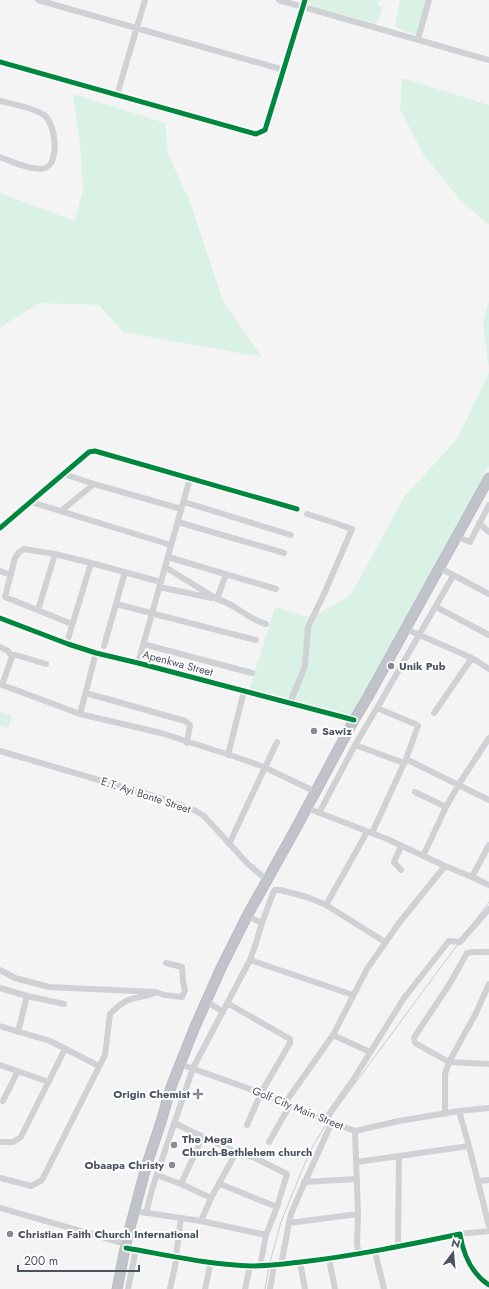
<svg xmlns="http://www.w3.org/2000/svg" width="489" height="1289" viewBox="0 0 489 1289" font-family="Jost,sans-serif">
	<style>
		.green { fill: #daf1e6 }
		.lines { fill: none; stroke-linecap: round; stroke-linejoin: round }
		.highway-casing { stroke: #b9bcc2; stroke-width: 11 }
		.minor { stroke: #cfd1d4; stroke-width: 6 }
		.highway { stroke: #c0c4ca; stroke-width: 9 }
		.rail { stroke: #cacbcd; stroke-width: 1 }
		.cycleway-casing { stroke: #fff; stroke-width: 8 }
		.cycleway { stroke: #00873e; stroke-width: 5 }
		.poi-dot { fill: #868b94; stroke: #fff; stroke-width: 1.5 }
		.labels { text-anchor: middle; stroke-width: 4; stroke-linejoin: round; paint-order: stroke }
		.street-label { font-size: 11px; fill: #4b5360; stroke: #fff }
		.poi-label { font-size: 11px; font-weight: bold; fill: #4b5360; stroke: #fff; text-anchor: start }
	</style>
	<rect width="100%" height="100%" fill="#f4f4f4"/>
	<path class="green" d="M 308,0 L 380,0 L 378,6 L 383,7 L 376,24 L 312,6 Z
		M 400,0 L 427,0 L 417,35 L 395,27 Z
		M 402,78 L 489,105 L 489,225 L 461,201 L 423,154 L 400,109 Z
		M 73,94 L 165,123 L 168,154 L 190,202 L 223,301 L 262,357 L 123,332 L 99,305 L 39,303 L 0,328 L 0,193 L 75,221 L 83,189 L 80,144 Z
		M 489,301 L 489,369 L 483,322 Z
		M 489,372 L 489,466 L 352,715 L 249,690 L 275,607 L 311,618 L 350,596 L 405,496 L 458,438 Z
		M 0,712 L 12,715 L 9,728 L 0,726 Z"/>
	<g class="lines">
		<g class="highway-casing">
			<path id="highway" d="M 117,1289 L 127,1239 L 146,1167 L 161,1122 L 171,1087 L 194,1029 L 221,968 L 247,916 L 295,830 L 354,720 L 369,695 L 489,478"/>
		</g>
		<path class="minor" d="M 38,0 L 284,70
			M 279,0 L 489,60
			M 418,39 L 429,0
			M 0,62 L 256,134 L 265,130 L 305,0
			M 117,95 L 145,0
			M 0,101 C 13,104 34,108 44,115 C 56,124 60,163 45,168 C 35,172 10,161 0,157
			M 64,474 L 94,484 L 181,509
			M 31,502 L 171,545
			M 184,502 L 291,535
			M 61,511 L 94,484
			M 178,522 L 284,553
			M 479,523 L 489,532
			M 0,528 L 89,452 L 95,451 L 297,509
			M 456,536 L 470,542 L 489,505
			M 168,557 L 276,589
			M 165,567 L 217,599
			M 440,568 L 489,594
			M 0,571 L 11,575
			M 226,574 L 217,599 C 236,604 247,619 266,624
			M 159,587 L 212,598
			M 116,604 L 256,640
			M 436,607 L 489,635
			M 38,610 L 55,554
			M 0,618 L 68,644 L 96,653 L 138,663 L 354,720
			M 72,624 L 5,597 L 15,558 L 19,552 L 24,549 L 55,554 L 91,563 L 161,582
			M 406,629 L 472,658 L 489,669
			M 68,639 L 91,563
			M 143,644 L 252,673
			M 104,646 L 125,572
			M 0,647 L 8,651 L 12,657 L 2,685
			M 12,655 L 16,655 L 46,664
			M 138,663 L 190,478
			M 0,684 L 80,714 L 161,733 L 236,757 L 264,767 L 316,792
			M 86,693 L 185,721 L 190,725 L 187,743
			M 290,703 L 305,666 L 308,627 L 324,594 L 352,529 L 332,522 L 307,514
			M 377,708 L 453,576
			M 434,713 L 472,658
			M 80,714 L 96,653
			M 355,745 L 404,763
			M 0,751 L 167,800 L 194,810 L 204,816 L 248,864 L 267,880
			M 228,755 L 244,691
			M 406,759 L 489,800
			M 415,792 L 446,807
			M 307,808 L 387,839 L 445,866
			M 319,813 L 355,745 L 377,708 L 415,724 L 418,726 L 406,759 L 372,833
			M 229,844 L 277,742
			M 423,856 L 446,807 L 459,784 L 489,738
			M 401,870 L 394,862 L 401,846
			M 472,877 L 489,845
			M 326,905 L 367,832
			M 247,916 L 262,923 L 273,893 L 275,890 L 280,890 L 307,897 L 326,905 L 385,942
			M 489,952 L 474,952 L 467,953 L 449,985 L 417,1033 L 414,1038 L 415,1043 L 449,1062 L 476,1013 L 489,984
			M 250,960 L 353,995
			M 0,970 L 15,978 L 49,987 L 156,992 L 164,995 L 182,997 L 185,990 L 183,982 L 182,967 L 166,963
			M 0,988 L 27,996 L 64,1004
			M 206,1001 L 223,1012
			M 227,1003 L 290,1039 L 290,1043 L 261,1093 L 247,1125
			M 0,1026 L 50,1041 L 99,1066
			M 18,1032 L 27,996
			M 333,1035 L 367,969 L 399,923 L 445,866 L 472,877 L 489,885
			M 180,1064 L 261,1093 L 325,1120 L 355,1131 L 399,1121 L 459,1111 L 489,1108
			M 0,1065 L 49,1082
			M 3,1101 L 18,1071
			M 285,1103 L 333,1035 L 370,1052
			M 445,1114 L 445,1074 L 449,1062 L 489,1064
			M 325,1120 L 353,1080 L 404,998 L 449,941 L 460,942 L 489,909
			M 174,1123 L 233,1151 L 233,1158 L 211,1198 L 201,1221
			M 355,1131 L 358,1214
			M 0,1142 L 13,1142 L 21,1137 L 65,1049
			M 269,1142 L 290,1105
			M 469,1146 L 489,1226
			M 233,1151 L 255,1158 L 287,1174 L 277,1207 L 266,1235 L 260,1266
			M 357,1162 L 469,1146 L 459,1111
			M 157,1175 L 181,1184 L 211,1198
			M 0,1178 L 31,1186 L 42,1180 L 105,1055 L 110,1014 C 116,1008 121,1003 128,1000 C 138,997 148,996 157,992
			M 478,1181 L 489,1180
			M 304,1182 L 357,1179
			M 181,1184 L 203,1136
			M 220,1184 L 277,1207
			M 0,1208 L 126,1244
			M 134,1211 L 201,1221 L 266,1235
			M 146,1213 L 153,1186 L 193,1068 L 250,960 L 256,943 L 262,923
			M 289,1223 L 291,1214 L 300,1193 L 332,1122
			M 460,1234 L 489,1231
			M 398,1247 L 399,1156
			M 126,1248 C 167,1255 210,1265 252,1266 C 269,1266 284,1264 301,1262 C 354,1256 407,1245 460,1234 C 463,1254 472,1274 489,1285
			M 375,1252 L 384,1289
			M 176,1256 L 181,1218
			M 329,1259 L 335,1289
			M 300,1262 L 305,1289
			M 281,1265 L 289,1223 L 358,1214 L 357,1244 L 359,1254
			M 128,1289 L 136,1249
			M 170,1289 L 177,1257
			M 205,1289 L 211,1262
			M 245,1289 L 250,1266
			M 270,1289 L 274,1266"/>
		<use href="#highway" class="highway"/>
		<path class="rail" d="M 265,1289 L 269,1266 L 281,1222 L 310,1151 L 333,1113 L 489,902"/>
		<g class="cycleway-casing">
			<path id="cycleway" d="M 0,62 L 256,134 L 265,130 L 305,0
				M 0,528 L 89,452 L 95,451 L 297,509
				M 0,618 L 68,644 L 96,653 L 138,663 L 354,720
				M 126,1248 C 167,1255 210,1265 252,1266 C 269,1266 284,1264 301,1262 C 354,1256 407,1245 460,1234 C 463,1254 472,1274 489,1285"/>
		</g>
		<use href="#cycleway" class="cycleway"/>
	</g>
	<g class="poi-dot">
		<circle cx="391" cy="666" r="4"/>
		<circle cx="314" cy="731" r="4"/>
		<path d="M196 1088h4v4h4v4h-4v4h-4v-4h-4v-4h4z"/>
		<circle cx="174" cy="1145" r="4"/>
		<circle cx="172" cy="1165" r="4"/>
		<circle cx="10" cy="1234" r="4"/>
	</g>
	<g class="labels">
		<g class="street-label">
			<text transform="translate(178 663) rotate(15)" y="4">Apenkwa Street</text>
			<text transform="translate(146 795) rotate(18)" y="4">E.T. Ayi Bonte Street</text>
			<text transform="translate(298 1108) rotate(22)" y="4">Golf City Main Street</text>
		</g>
		<g class="poi-label">
			<text x="399" y="670">Unik Pub</text>
			<text x="322" y="735">Sawiz</text>
			<text x="190" y="1098" text-anchor="end">Origin Chemist</text>
			<text x="182" y="1143">The Mega<tspan x="182" dy="13">Church-Bethlehem church</tspan></text>
			<text x="164" y="1169" text-anchor="end">Obaapa Christy</text>
			<text x="18" y="1238">Christian Faith Church International</text>
		</g>
	</g>
	<g transform="translate(453 1253) rotate(16)" stroke="#ffffff" stroke-width="3" paint-order="stroke">
	<path d="M0-3L7 15L0 10L-7 15Z" fill="#4b5360"/>
	<text y="-6" font-size="11" font-weight="bold" text-anchor="middle" fill="#4b5360">N</text>
	</g>
	<path d="M18 1265v6h121v-6" fill="none" stroke="#4b5360" stroke-width="2"/>
	<text x="24" y="1265" font-size="12" fill="#4b5360" stroke="#ffffff" stroke-width="3" paint-order="stroke">200 m</text>
</svg>
